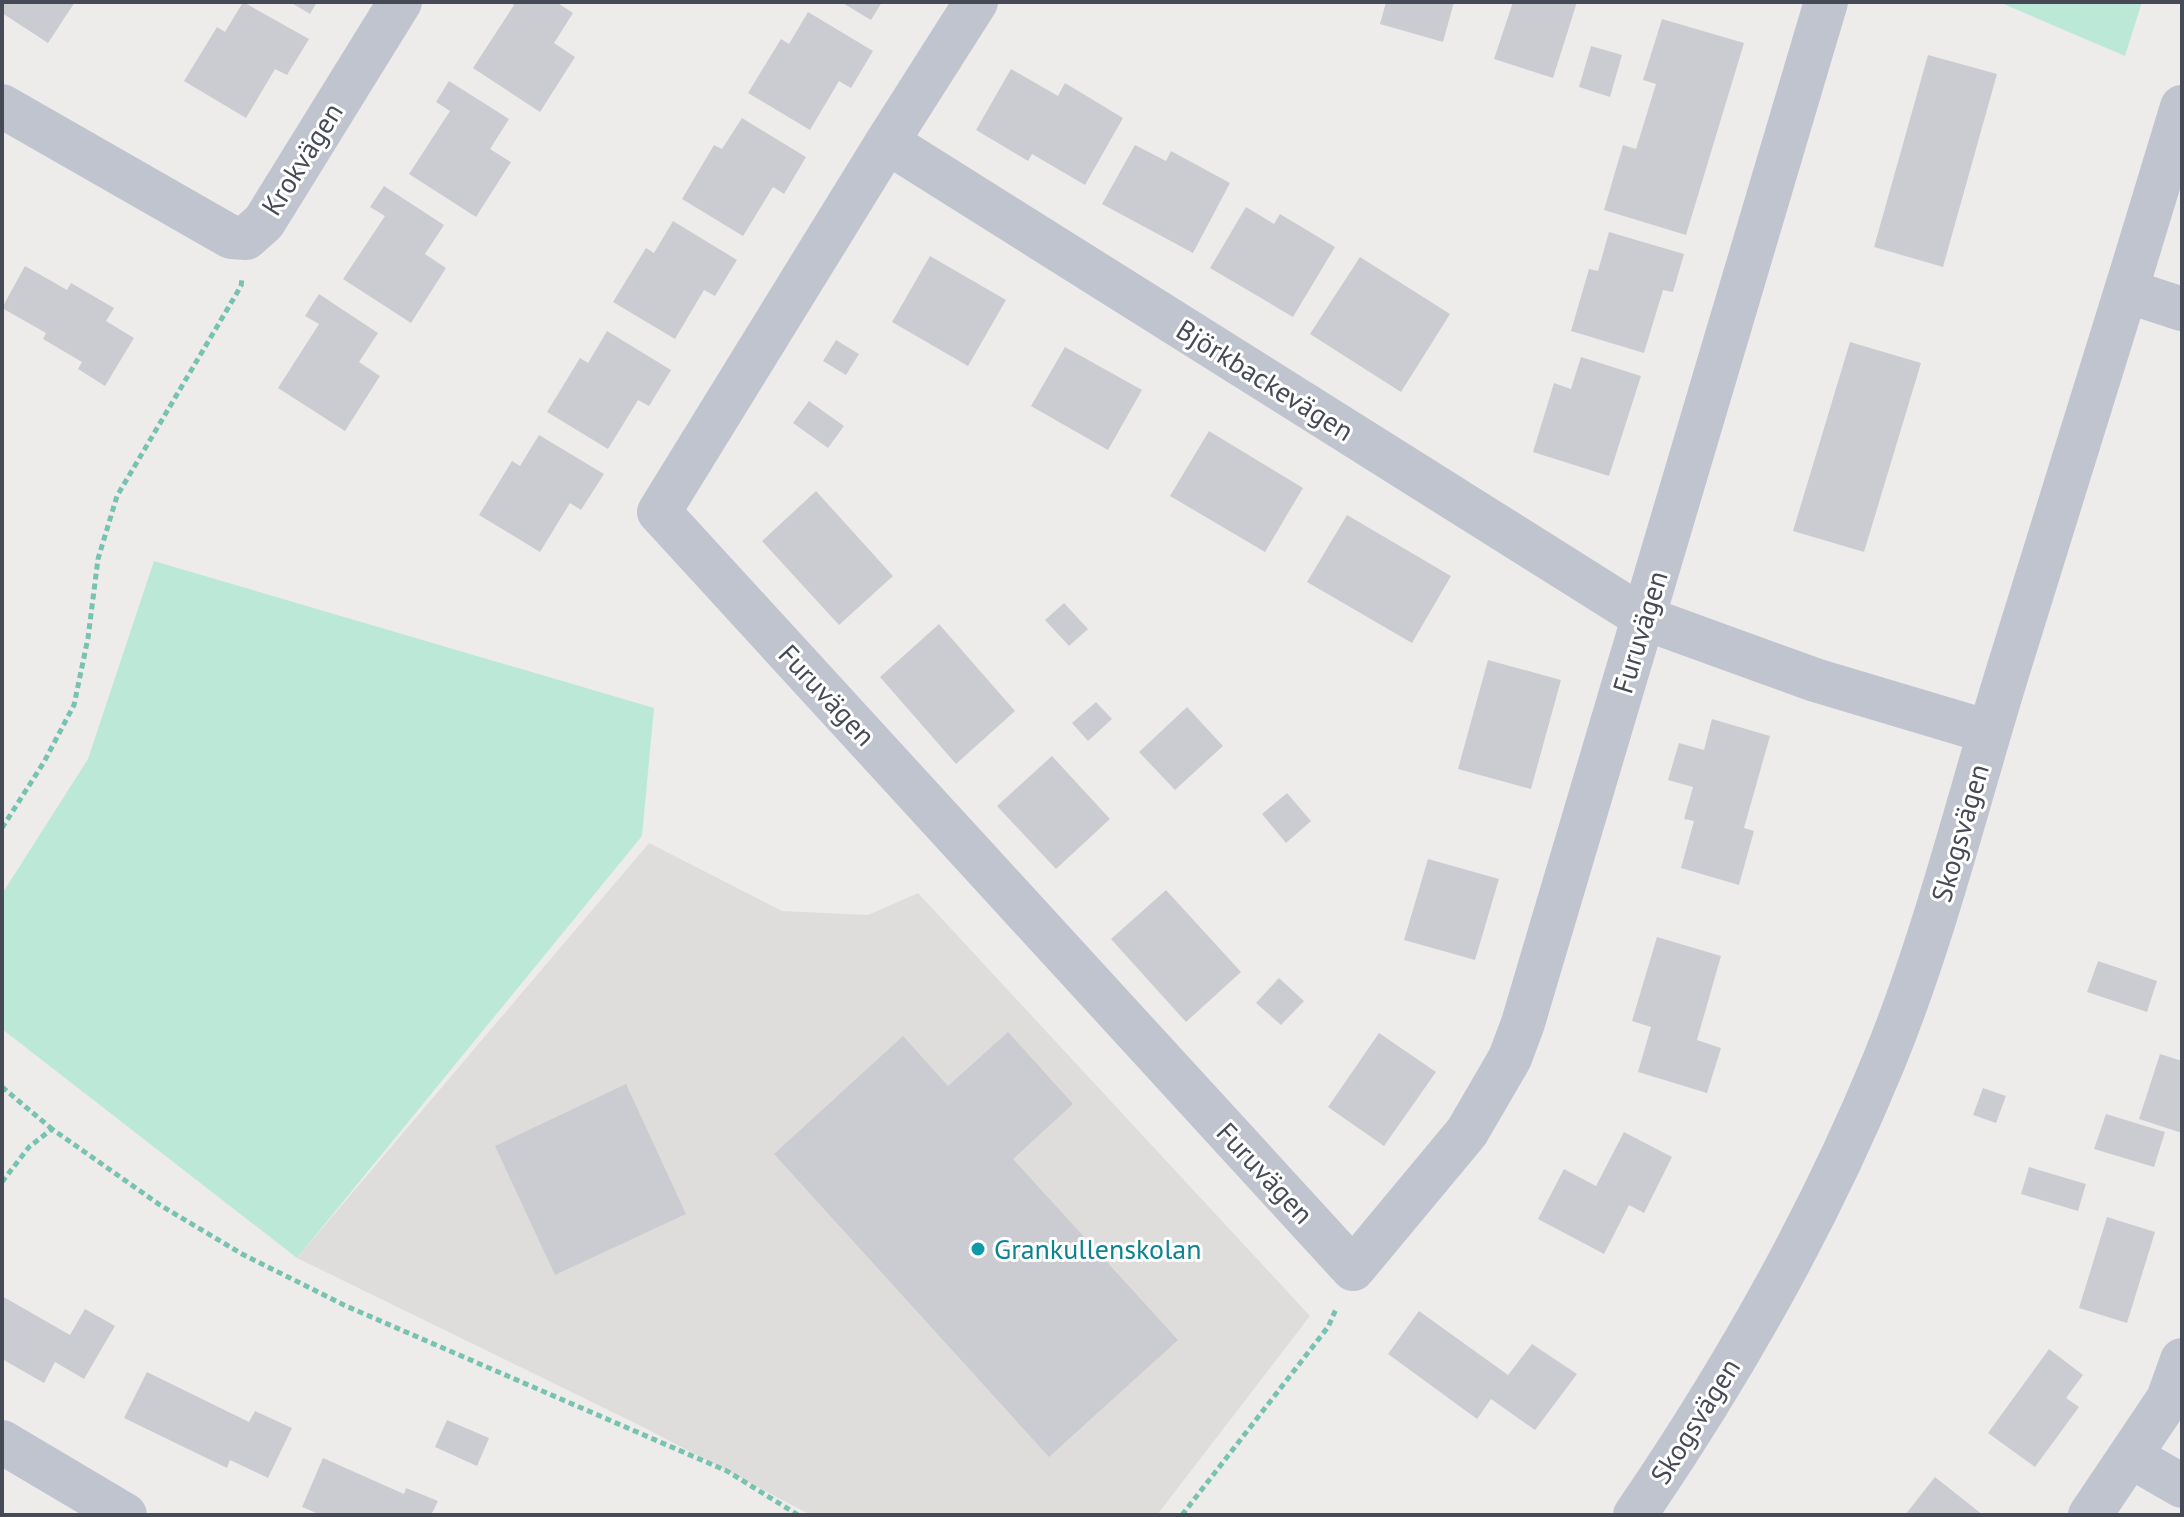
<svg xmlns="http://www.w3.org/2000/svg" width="2184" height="1517" viewBox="0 0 2184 1517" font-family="'PT Sans',sans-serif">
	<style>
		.education { fill: #dfdddc }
		.green { fill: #bce8d8 }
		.building { fill: #cbccd2 }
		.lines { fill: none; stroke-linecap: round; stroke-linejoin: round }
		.path { stroke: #78c2b0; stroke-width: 5; stroke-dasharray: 6 4; stroke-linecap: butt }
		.minor { stroke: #c0c4cf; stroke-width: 44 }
		.culture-dot { fill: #0f9aa8; stroke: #fff; stroke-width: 3 }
		.labels { text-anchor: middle; stroke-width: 6; stroke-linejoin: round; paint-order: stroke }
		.street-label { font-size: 28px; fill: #464a56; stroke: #fff }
		.culture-label { font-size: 28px; fill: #0d838f; stroke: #fff; text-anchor: start }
	</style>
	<rect width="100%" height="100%" fill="#eeeceb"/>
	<path class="education" d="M 649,843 L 782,911 L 868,915 L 918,893 L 1310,1316 L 1157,1515 L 811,1515 L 645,1428 L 297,1258 Z"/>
	<path class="green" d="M 1999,2 L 2142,2 L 2125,56 Z
		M 154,561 L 654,708 L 642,836 L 297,1258 L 2,1029 L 2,894 L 88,759 Z"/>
	<path class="building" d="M 2,2 L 75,2 L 48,43 L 2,13 Z
		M 243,2 L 309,39 L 287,75 L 275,69 L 246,118 L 184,81 L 217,27 L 225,32 Z
		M 290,2 L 317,2 L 310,14 Z
		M 509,2 L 556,2 L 573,13 L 554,43 L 575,57 L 540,112 L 473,68 L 514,5 Z
		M 841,2 L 882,2 L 871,20 Z
		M 1386,2 L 1454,2 L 1443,42 L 1380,24 Z
		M 1513,2 L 1577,2 L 1553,78 L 1494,59 Z
		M 808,12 L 873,51 L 851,88 L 839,81 L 810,130 L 748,93 L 781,39 L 789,44 Z
		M 1662,19 L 1744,43 L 1686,235 L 1604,210 L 1623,145 L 1636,149 L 1656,84 L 1643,80 Z
		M 1591,46 L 1622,55 L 1610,97 L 1579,87 Z
		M 1928,55 L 1997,74 L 1943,267 L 1874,247 Z
		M 1011,69 L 1058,96 L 1065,83 L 1123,118 L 1085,185 L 1032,154 L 1028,161 L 976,130 Z
		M 449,81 L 509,119 L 490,149 L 511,162 L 476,217 L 409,174 L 450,111 L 436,102 Z
		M 742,118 L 806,157 L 784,194 L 773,187 L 743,236 L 682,199 L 714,145 L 722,149 Z
		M 1135,145 L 1166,161 L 1171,151 L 1230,183 L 1193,253 L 1102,204 Z
		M 384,186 L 444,225 L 425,254 L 446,268 L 411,323 L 343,279 L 385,216 L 370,207 Z
		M 1246,207 L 1274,224 L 1280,214 L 1335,247 L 1293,317 L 1210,268 Z
		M 673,221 L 737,260 L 715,296 L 704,290 L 675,339 L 613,302 L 646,248 L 654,253 Z
		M 1609,232 L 1684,254 L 1673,292 L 1663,290 L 1644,353 L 1571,331 L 1589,269 L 1598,271 Z
		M 930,256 L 1006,300 L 968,366 L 892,322 Z
		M 1360,257 L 1450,314 L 1401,392 L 1310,334 Z
		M 25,266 L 67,290 L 71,283 L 114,308 L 106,321 L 134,338 L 105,386 L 78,369 L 82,362 L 43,339 L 46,333 L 2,308 Z
		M 319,294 L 378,333 L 359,362 L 380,376 L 345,431 L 278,388 L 319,324 L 305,316 Z
		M 607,331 L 671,370 L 649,406 L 638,400 L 608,449 L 547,412 L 580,358 L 588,363 Z
		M 836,340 L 859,354 L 846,375 L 823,361 Z
		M 1850,342 L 1921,363 L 1864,552 L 1793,531 Z
		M 1065,347 L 1142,390 L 1108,450 L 1031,406 Z
		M 1581,357 L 1641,376 L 1609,476 L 1533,452 L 1554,383 L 1571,389 Z
		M 809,401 L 844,426 L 828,448 L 793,423 Z
		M 1209,431 L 1303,488 L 1265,552 L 1170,496 Z
		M 539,435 L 604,474 L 581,510 L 570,503 L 540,552 L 479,515 L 512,461 L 520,466 Z
		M 816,491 L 893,576 L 839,625 L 762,541 Z
		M 1347,515 L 1451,576 L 1412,643 L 1307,582 Z
		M 1064,603 L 1088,629 L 1069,646 L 1045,620 Z
		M 939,624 L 1015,711 L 956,764 L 880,677 Z
		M 1488,660 L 1561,680 L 1531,789 L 1458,769 Z
		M 1096,702 L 1112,719 L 1088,741 L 1072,723 Z
		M 1187,707 L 1223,746 L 1175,790 L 1139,752 Z
		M 1712,719 L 1770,736 L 1744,828 L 1754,831 L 1739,885 L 1681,868 L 1694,821 L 1684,819 L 1693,787 L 1668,780 L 1679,743 L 1704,750 Z
		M 1052,756 L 1110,819 L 1056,869 L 997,806 Z
		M 1287,793 L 1311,821 L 1286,843 L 1262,814 Z
		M 1428,859 L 1499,879 L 1475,960 L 1404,940 Z
		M 1166,890 L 1241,972 L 1186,1022 L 1111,939 Z
		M 1657,937 L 1721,956 L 1697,1040 L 1721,1048 L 1707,1093 L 1638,1072 L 1651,1027 L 1632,1021 Z
		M 2098,961 L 2157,981 L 2147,1012 L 2087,992 Z
		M 1279,978 L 1304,1001 L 1281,1025 L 1256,1003 Z
		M 1008,1032 L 1073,1104 L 1013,1159 L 1178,1340 L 1049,1457 L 774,1154 L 903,1036 L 948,1086 Z
		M 1379,1033 L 1436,1072 L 1384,1146 L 1328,1107 Z
		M 2160,1054 L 2182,1061 L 2182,1133 L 2139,1119 Z
		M 626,1084 L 686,1214 L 555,1275 L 495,1146 Z
		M 1983,1088 L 2006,1096 L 1996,1123 L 1973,1115 Z
		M 2106,1114 L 2165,1132 L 2154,1167 L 2094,1149 Z
		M 1624,1132 L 1672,1157 L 1644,1213 L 1629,1205 L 1604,1254 L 1538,1219 L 1564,1169 L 1596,1186 Z
		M 2029,1167 L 2086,1184 L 2078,1211 L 2021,1194 Z
		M 2107,1217 L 2155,1232 L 2127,1323 L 2079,1308 Z
		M 2,1296 L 70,1335 L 85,1309 L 115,1326 L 84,1379 L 55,1362 L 44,1383 L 2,1359 Z
		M 1419,1311 L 1508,1375 L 1532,1344 L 1577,1374 L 1535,1430 L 1491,1399 L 1477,1419 L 1388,1354 Z
		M 2049,1349 L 2083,1375 L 2066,1398 L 2079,1407 L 2035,1467 L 1988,1433 Z
		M 147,1372 L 249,1422 L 255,1411 L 292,1428 L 268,1478 L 230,1460 L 227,1468 L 124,1418 Z
		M 447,1420 L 489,1438 L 477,1466 L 435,1447 Z
		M 323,1458 L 404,1494 L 406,1488 L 438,1501 L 431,1515 L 321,1515 L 302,1507 Z
		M 1935,1477 L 1983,1515 L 1905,1515 Z"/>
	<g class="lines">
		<path class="path" d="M 2,828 L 44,762 L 74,705 L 88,638 L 98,559 L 117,496 L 241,286 L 242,279
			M 2,1087 L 52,1129
			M 2,1182 L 29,1147 L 52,1129 L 160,1205 L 242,1254 L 346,1306 L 727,1471 L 798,1515
			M 1182,1515 L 1328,1327 L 1337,1307"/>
		<path class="minor" d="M 976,2 L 887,142 L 659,512 L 1353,1269 L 1467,1132 L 1510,1058 L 1523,1023 L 1826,2
			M 2,106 L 231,237 L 246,238 L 264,222 L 400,2
			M 887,142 L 1644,618 L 1815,680 L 1989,732
			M 2127,291 L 2182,309
			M 2,1442 L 125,1515
			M 2130,1456 L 2182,1486
			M 1635,1515 C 1732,1373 1819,1220 1884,1061 C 1937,931 1969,795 2011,661 C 2069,477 2126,292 2182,107
			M 2090,1515 L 2168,1399 L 2182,1360"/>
	</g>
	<circle class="culture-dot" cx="978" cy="1249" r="8"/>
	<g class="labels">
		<g class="street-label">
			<text transform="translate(302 159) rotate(-58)" y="10">Krokvägen</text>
			<text transform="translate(1265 380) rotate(32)" y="10">Björkbackevägen</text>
			<text transform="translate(1640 632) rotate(-73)" y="10">Furuvägen</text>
			<text transform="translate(827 695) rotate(47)" y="10">Furuvägen</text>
			<text transform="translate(1960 833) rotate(-74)" y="10">Skogsvägen</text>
			<text transform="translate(1265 1173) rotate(47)" y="10">Furuvägen</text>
			<text transform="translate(1695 1421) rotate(-58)" y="10">Skogsvägen</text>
		</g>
		<g class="culture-label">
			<text x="994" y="1259">Grankullenskolan</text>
		</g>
	</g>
	<rect width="2184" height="1517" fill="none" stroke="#464a56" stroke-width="8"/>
</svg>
